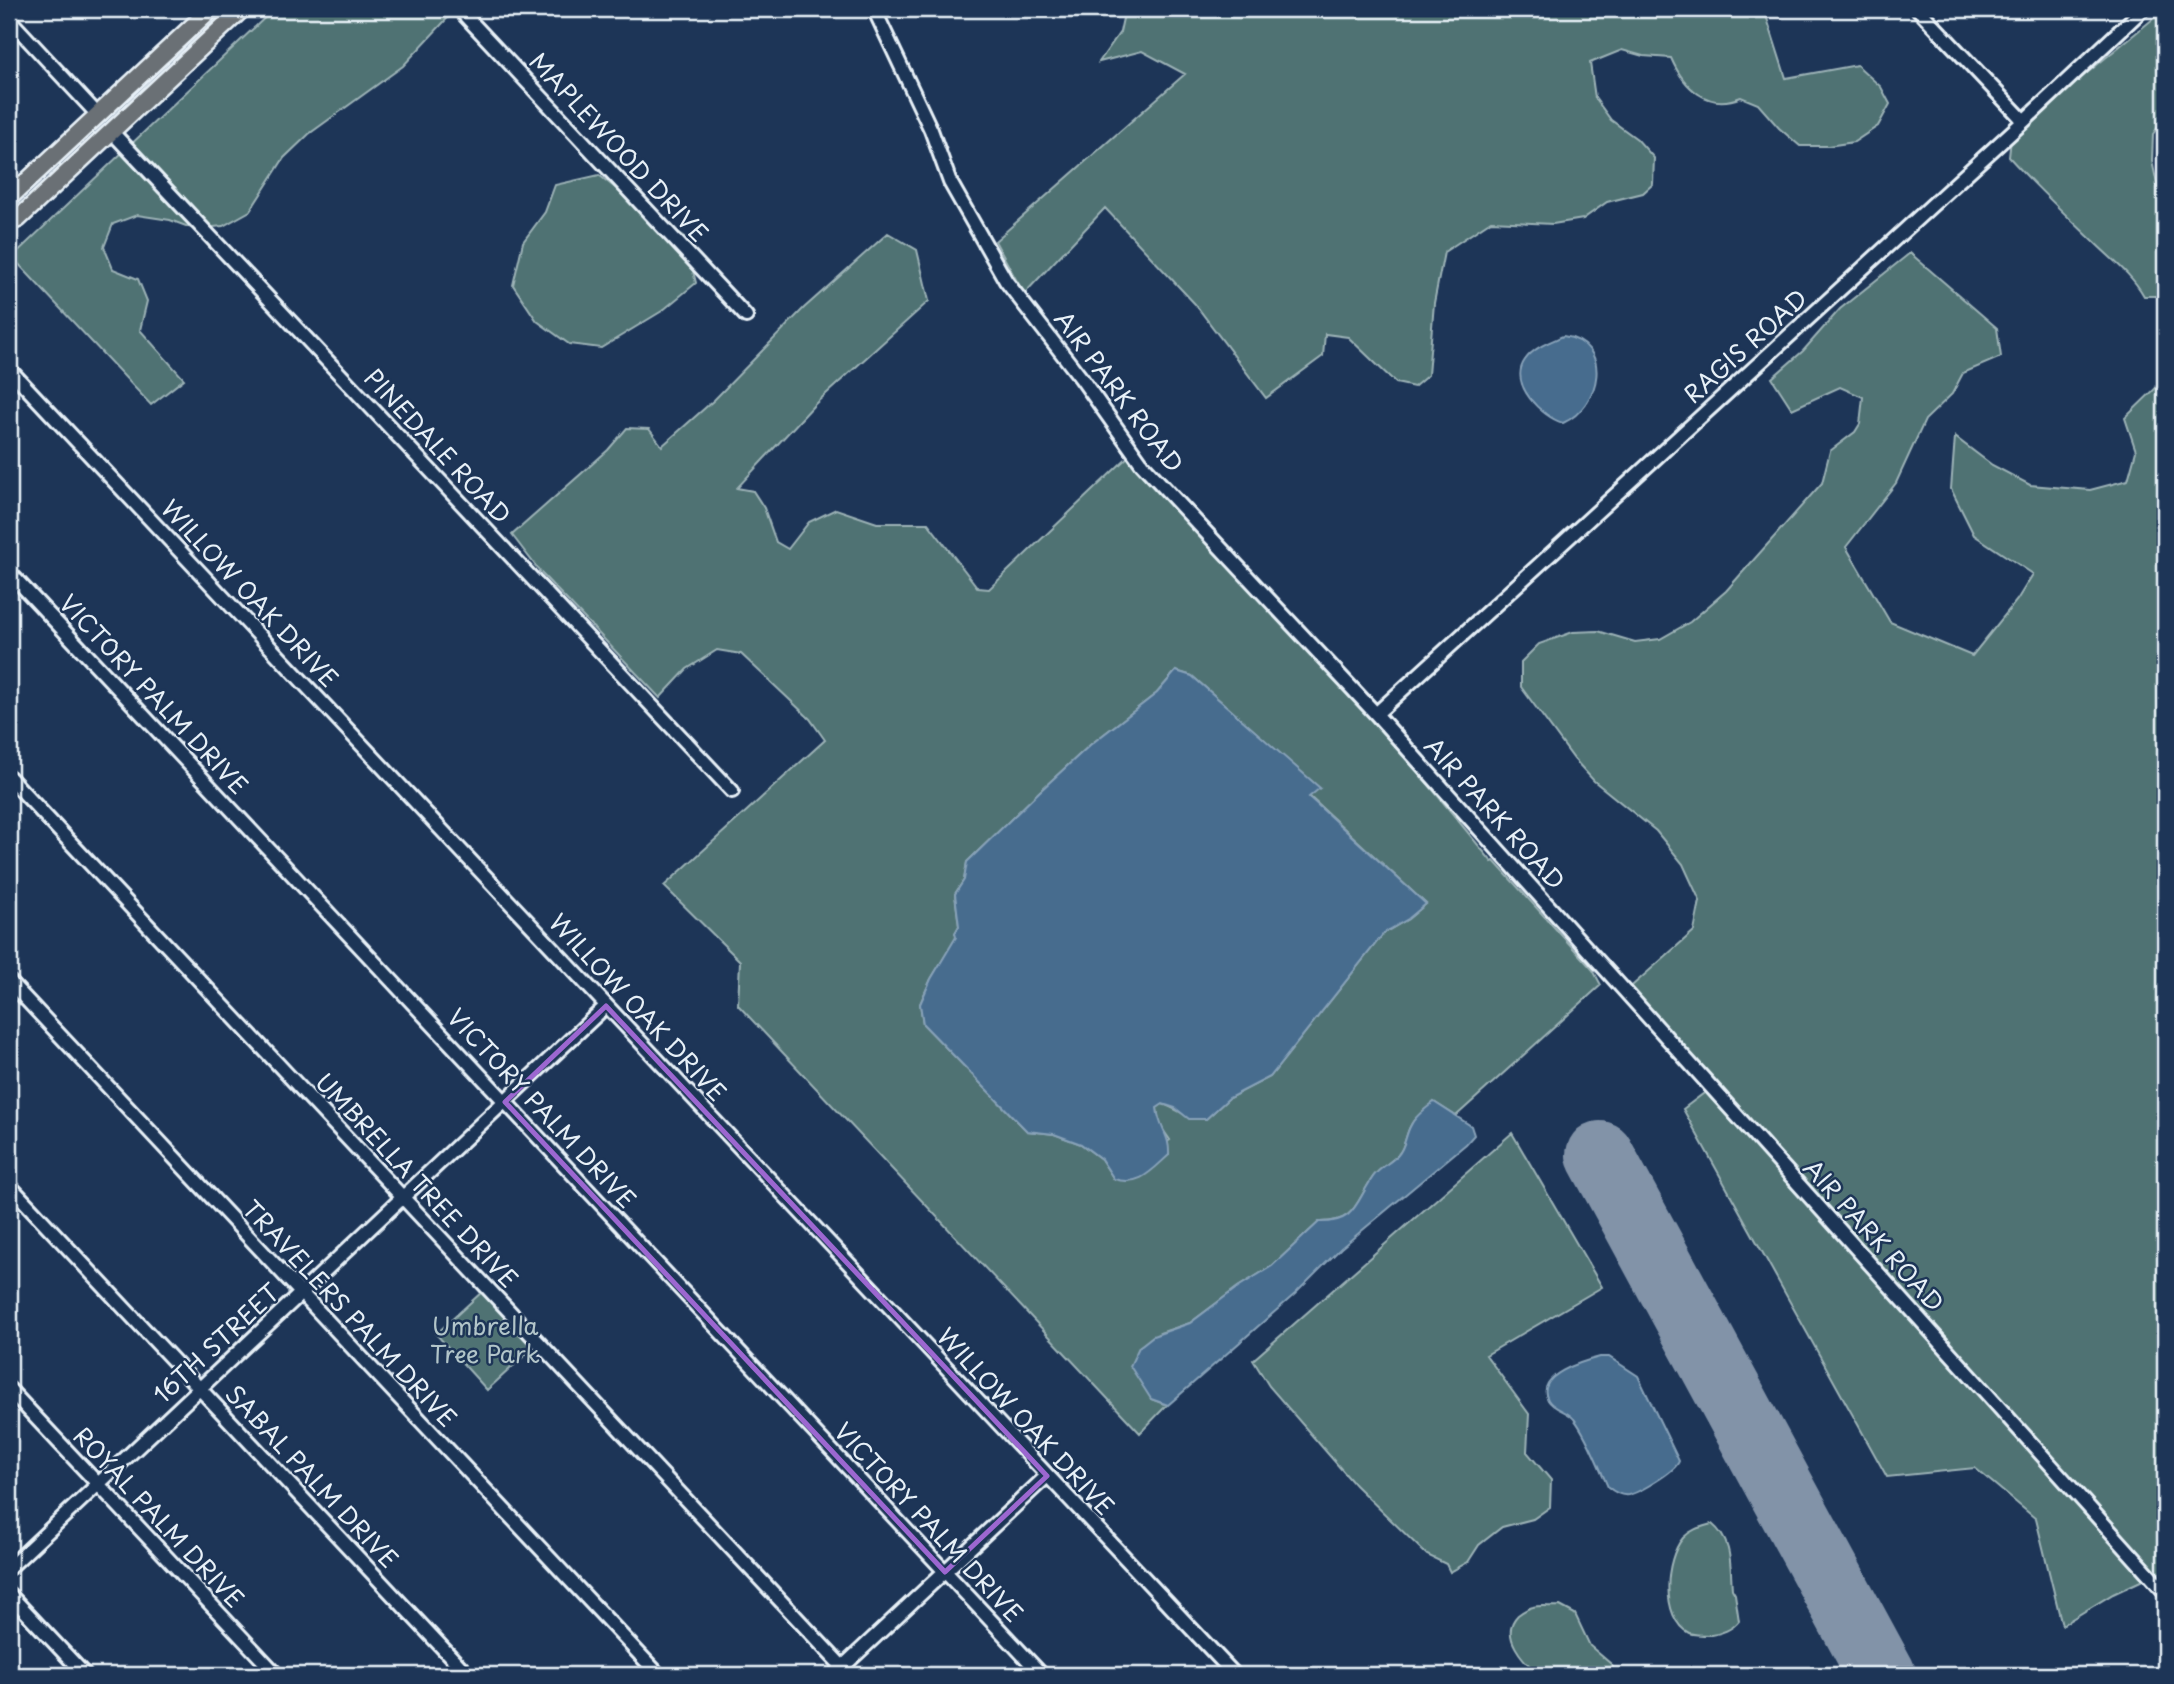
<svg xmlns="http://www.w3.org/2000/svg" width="2174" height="1684" viewBox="0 0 2174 1684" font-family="'Playpen Sans',sans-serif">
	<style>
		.green { fill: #4f7273; stroke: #9cb2b6; stroke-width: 2; fill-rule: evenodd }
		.water { fill: #466c8e; stroke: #87a1b8; stroke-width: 2 }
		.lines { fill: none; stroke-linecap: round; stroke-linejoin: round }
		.runway { stroke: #8293a8; stroke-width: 68 }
		.minor-casing { stroke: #e8f1f8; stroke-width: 18 }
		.major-casing { stroke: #e8f1f8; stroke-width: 21 }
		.minor { stroke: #1d3557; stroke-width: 12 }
		.major { stroke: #6b7074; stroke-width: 16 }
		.marked { fill: none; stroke: #9c67d0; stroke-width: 5; stroke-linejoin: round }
		.labels { text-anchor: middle; stroke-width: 5; stroke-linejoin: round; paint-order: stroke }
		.street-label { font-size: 24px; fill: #e8f1f8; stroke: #1d3557 }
		.park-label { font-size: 24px; fill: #b2c5c9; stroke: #1d3557 }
	</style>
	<rect width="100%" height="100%" fill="#1d3557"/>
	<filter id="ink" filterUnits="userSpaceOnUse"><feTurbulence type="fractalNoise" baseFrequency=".0143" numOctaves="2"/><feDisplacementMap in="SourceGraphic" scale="14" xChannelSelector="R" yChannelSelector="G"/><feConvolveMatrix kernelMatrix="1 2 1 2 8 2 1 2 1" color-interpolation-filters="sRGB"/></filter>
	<g filter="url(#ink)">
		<path class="green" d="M 274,9 L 456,9 L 403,66 L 309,134 L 284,158 L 250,211 L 223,226 L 194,229 L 170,220 L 137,215 L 113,224 L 104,247 L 113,269 L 138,279 L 147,301 L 140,330 L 184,379 L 151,405 L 12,257 Z
			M 1125,9 L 1764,9 L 1786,78 L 1857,65 L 1881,87 L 1890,104 L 1878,126 L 1854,142 L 1828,146 L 1800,146 L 1779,128 L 1758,104 L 1741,97 C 1708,111 1684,88 1671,58 L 1643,56 L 1622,50 L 1590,63 L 1595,98 L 1611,120 L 1637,139 L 1654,158 L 1653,184 L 1643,193 L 1607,202 L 1583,219 L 1553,224 L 1491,221 L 1444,252 L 1434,303 L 1428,375 L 1414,387 L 1396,383 L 1348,337 L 1325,334 L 1323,356 L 1266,398 L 1195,304 L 1105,208 L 1024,294 L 995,241 L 1185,74 L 1142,51 L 1099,62 L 1120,32 Z
			M 2165,9 L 2165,117 L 2153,134 L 2152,161 L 2165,220 L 2165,296 L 2144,296 C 2131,273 2111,259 2093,241 C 2064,213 2035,186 2009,157 L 2011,139 L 2036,115 Z
			M 599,175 L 629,199 L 684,236 L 696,283 L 662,311 L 601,348 L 569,344 L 537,321 L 513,285 L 523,242 L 545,212 L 555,185 Z
			M 888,233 L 917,250 L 929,301 L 815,404 L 737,488 L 753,491 L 764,508 L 776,542 L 788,549 L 809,522 L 836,509 L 877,523 L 928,523 L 978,588 L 989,589 L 1134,451 L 1429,785 L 1492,862 L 1494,861 L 1593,970 L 1601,985 L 1456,1116 L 1434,1102 C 1427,1109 1415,1116 1411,1125 C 1405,1135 1406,1146 1398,1155 C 1390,1163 1379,1168 1373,1177 C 1355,1203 1356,1223 1319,1222 L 1272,1266 L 1238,1287 L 1190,1323 L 1160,1333 L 1139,1347 L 1151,1399 L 1167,1405 L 1140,1433 L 738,1005 L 740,961 L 664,886 L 825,740 L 810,719 L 741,654 L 717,650 L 687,669 L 660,698 L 542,574 L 512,535 L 608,450 L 627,428 L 649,429 L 662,446 L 714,400 L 804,308 ZM 1176,671 L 1192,676 L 1319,788 L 1309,796 L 1426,904 L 1408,919 L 1384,933 L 1270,1077 L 1229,1098 L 1206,1119 C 1183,1119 1182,1110 1162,1104 L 1157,1108 L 1159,1124 L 1170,1140 L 1114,1179 L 1101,1159 L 1081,1144 L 1054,1134 L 1027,1131 L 923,1024 L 920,1004 L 931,979 L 957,937 L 955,933 L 959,926 L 955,894 L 964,880 L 967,862 L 1039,792 L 1090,745 L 1157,693 Z
			M 1910,253 L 1997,328 L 2001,357 L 1963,373 L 1952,394 L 1925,420 L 1896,483 L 1846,547 L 1890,622 L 1972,656 L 2017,600 L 2033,574 L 1974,535 L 1951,489 L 1955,437 L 1992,465 L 2030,485 L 2090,490 L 2128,480 L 2136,451 L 2125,418 L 2165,379 L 2165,1574 L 2162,1571 L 2113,1594 L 2062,1625 L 2036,1519 L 1975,1468 L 1887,1477 L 1683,1109 L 1712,1087 L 1625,992 L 1694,931 L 1700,901 L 1683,864 L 1656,831 L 1594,781 L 1574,759 L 1521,687 L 1521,662 L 1539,644 L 1573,632 L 1598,631 L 1635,642 L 1660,639 L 1690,622 L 1726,591 L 1822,483 L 1830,451 L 1855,432 L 1860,424 L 1863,397 L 1840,387 L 1792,409 L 1772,378 L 1803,351 L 1840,309 Z
			M 1512,1133 L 1602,1287 L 1486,1355 L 1529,1414 L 1527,1452 L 1551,1480 L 1550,1507 L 1533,1519 L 1502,1527 L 1479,1545 L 1468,1562 L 1450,1572 L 1446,1564 L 1427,1555 L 1355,1485 L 1269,1386 L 1253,1360 Z
			M 483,1291 L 534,1347 L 487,1390 L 436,1334 Z
			M 1712,1524 C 1733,1541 1730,1565 1732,1589 L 1735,1594 L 1739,1621 C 1733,1629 1721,1634 1711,1635 C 1704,1635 1694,1635 1689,1633 C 1660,1618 1665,1559 1683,1538 C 1691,1529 1701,1527 1712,1524 Z
			M 1560,1606 L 1575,1614 L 1590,1646 L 1611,1664 L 1617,1675 L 1540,1675 C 1524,1662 1498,1635 1518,1615 C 1522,1612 1528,1608 1533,1607 C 1541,1605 1552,1607 1560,1606 Z"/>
		<path class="water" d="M 1563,336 C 1614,343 1601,406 1563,423 C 1542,417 1508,384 1525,360 C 1534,347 1550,342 1563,336 Z
			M 1176,671 L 1192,676 L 1320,788 L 1309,797 L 1426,904 L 1408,919 L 1384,933 L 1270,1077 L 1229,1098 L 1206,1119 L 1189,1119 L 1175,1108 L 1163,1104 L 1157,1108 C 1159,1129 1170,1134 1169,1155 C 1151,1171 1139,1187 1114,1179 L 1101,1159 L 1081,1144 L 1054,1134 L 1027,1131 L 923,1024 L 920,1004 L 931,979 L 956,937 L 955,933 L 959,926 L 955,894 L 964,880 L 967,862 L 1039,792 L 1090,745 L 1157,693 Z
			M 1434,1102 L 1471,1126 L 1474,1135 L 1466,1144 L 1341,1248 L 1295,1294 L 1168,1405 L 1151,1399 L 1130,1366 L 1139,1347 L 1153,1336 L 1190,1323 L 1238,1287 L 1272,1266 L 1319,1222 C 1356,1223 1355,1203 1373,1177 C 1379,1168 1390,1163 1398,1155 C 1406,1146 1405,1135 1411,1125 C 1415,1116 1426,1108 1434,1102 Z
			M 1600,1357 L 1609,1357 L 1638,1376 L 1679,1461 C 1676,1471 1639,1493 1628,1495 C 1621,1496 1614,1492 1608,1487 C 1600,1469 1586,1433 1574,1419 C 1567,1410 1554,1410 1548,1400 C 1534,1375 1584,1361 1600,1357 Z"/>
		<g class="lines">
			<path class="runway" d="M 1600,1155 L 1882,1675"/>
			<g class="minor-casing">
				<path id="minor" d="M 459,9 L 746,316
					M 874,9 L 931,130 L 950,182 L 1006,281 L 1081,378 L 1142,464 L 1376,714 L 2165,1592
					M 1918,9 L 2024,121
					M 9,19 L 98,115
					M 111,131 L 732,791
					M 9,369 L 1235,1675
					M 9,572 L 1042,1675
					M 1376,714 L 2024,121 L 2143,9
					M 9,777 L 850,1675
					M 9,981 L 659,1675
					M 9,1185 L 468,1675
					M 9,1389 L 277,1675
					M 9,1568 L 606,1006
					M 9,1594 L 85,1675
					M 834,1675 L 1047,1476"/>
			</g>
			<g class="major-casing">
				<path id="major" d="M 9,198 L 211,9
					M 9,223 L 18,219 L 242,9"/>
			</g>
			<use href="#minor" class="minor"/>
			<use href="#major" class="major"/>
		</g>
	</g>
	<path class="marked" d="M 606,1006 L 1047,1476 L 945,1572 L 505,1102 Z"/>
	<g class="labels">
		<g class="street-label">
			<text transform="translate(618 148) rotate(47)" y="8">MAPLEWOOD DRIVE</text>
			<text transform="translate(1746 347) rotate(-42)" y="8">RAGIS ROAD</text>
			<text transform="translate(1118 392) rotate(53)" y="8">AIR PARK ROAD</text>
			<text transform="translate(437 447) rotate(47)" y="8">PINEDALE ROAD</text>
			<text transform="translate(249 594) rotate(47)" y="8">WILLOW OAK DRIVE</text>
			<text transform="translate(153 695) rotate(47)" y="8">VICTORY PALM DRIVE</text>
			<text transform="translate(1494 814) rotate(48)" y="8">AIR PARK ROAD</text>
			<text transform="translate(637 1008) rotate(47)" y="8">WILLOW OAK DRIVE</text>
			<text transform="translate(541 1109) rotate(47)" y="8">VICTORY PALM DRIVE</text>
			<text transform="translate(416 1181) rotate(47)" y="8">UMBRELLA TREE DRIVE</text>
			<text transform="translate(1873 1236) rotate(48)" y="8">AIR PARK ROAD</text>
			<text transform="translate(349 1314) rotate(47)" y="8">TRAVELERS PALM DRIVE</text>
			<text transform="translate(217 1344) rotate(-43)" y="8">16TH STREET</text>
			<text transform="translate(1025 1422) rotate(47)" y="8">WILLOW OAK DRIVE</text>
			<text transform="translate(311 1477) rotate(47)" y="8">SABAL PALM DRIVE</text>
			<text transform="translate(158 1518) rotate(47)" y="8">ROYAL PALM DRIVE</text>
			<text transform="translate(928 1523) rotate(47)" y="8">VICTORY PALM DRIVE</text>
		</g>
		<g class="park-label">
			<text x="485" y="1335">Umbrella<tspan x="485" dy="28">Tree Park</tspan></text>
		</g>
	</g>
	<rect width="2174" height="1684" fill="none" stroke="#1d3557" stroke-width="35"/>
	<rect x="18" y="18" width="2139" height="1649" fill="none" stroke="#e8f1f8" stroke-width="2.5" filter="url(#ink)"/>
</svg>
